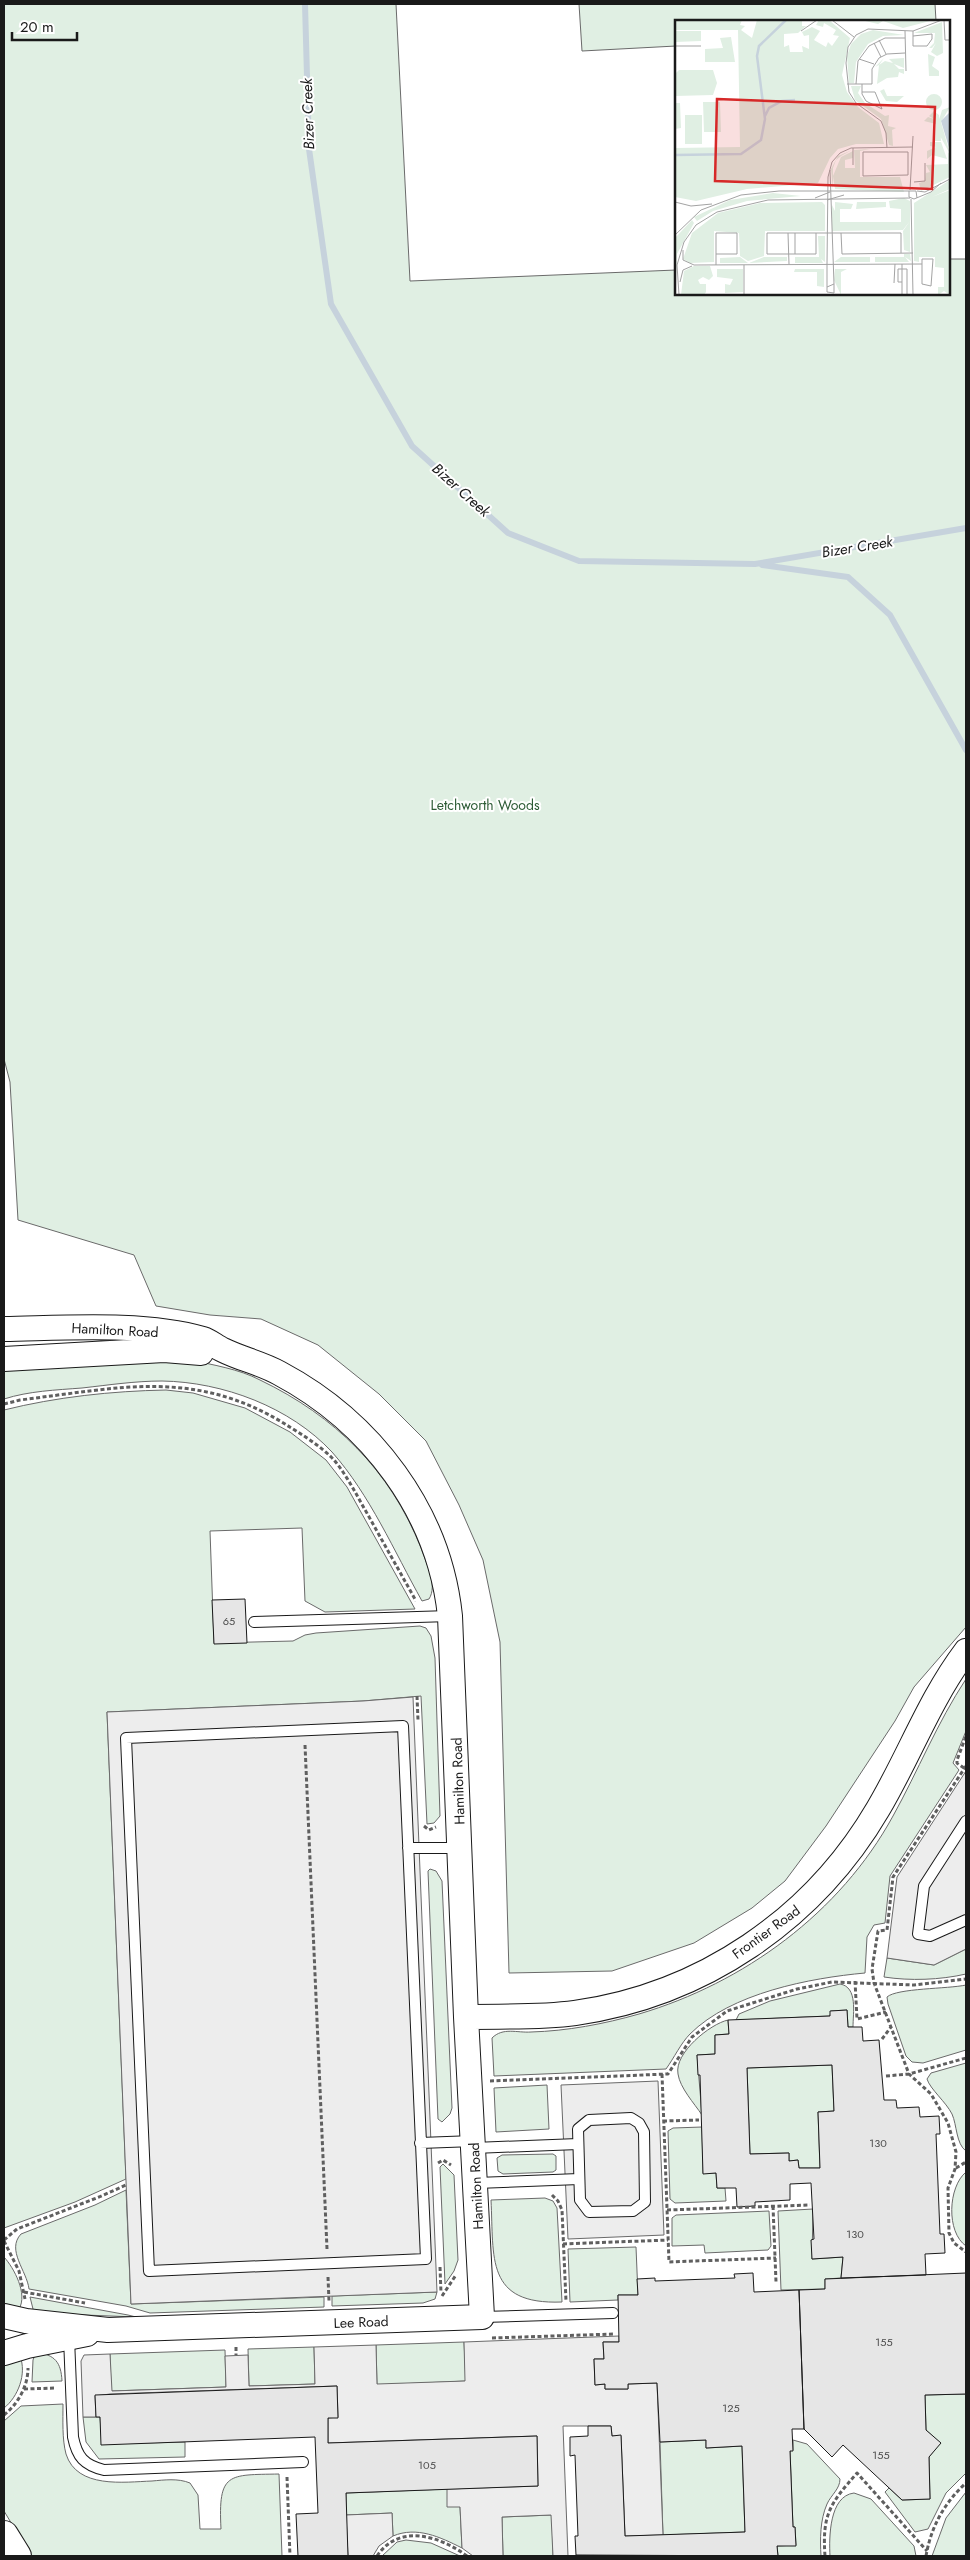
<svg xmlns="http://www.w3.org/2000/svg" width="970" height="2560" viewBox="0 0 970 2560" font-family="Jost,sans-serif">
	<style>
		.green { fill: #e0efe3; stroke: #6a6a6a }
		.parking { fill: #ededed; stroke: #6a6a6a }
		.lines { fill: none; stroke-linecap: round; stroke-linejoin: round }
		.stream { stroke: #c6d2dc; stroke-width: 6 }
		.building { fill: #e6e6e6; stroke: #1a1a1a; fill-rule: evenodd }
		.service-casing { stroke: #1a1a1a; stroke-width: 12 }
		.tertiary-casing { stroke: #1a1a1a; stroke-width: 26 }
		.secondary-casing { stroke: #1a1a1a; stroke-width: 30 }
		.path { stroke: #5f5f5f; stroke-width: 3; stroke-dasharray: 4 2.5; stroke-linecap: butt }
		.service { stroke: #fff; stroke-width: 10 }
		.tertiary { stroke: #fff; stroke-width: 24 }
		.secondary { stroke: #fff; stroke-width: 28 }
		.labels { text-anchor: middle; stroke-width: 4; stroke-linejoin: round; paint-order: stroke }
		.number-label { font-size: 11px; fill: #4d4d4d }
		.park-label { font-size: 14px; fill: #2b5a34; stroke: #fff }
		.street-label { font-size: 14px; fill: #1a1a1a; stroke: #fff }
		.water-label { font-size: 15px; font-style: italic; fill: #1a1a1a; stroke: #fff }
		.inset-river { fill: none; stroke: #c6d2dc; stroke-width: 2.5 }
		.inset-road { fill: none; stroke: #a3a3a3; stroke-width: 1 }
		.view { fill: #d62828; fill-opacity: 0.15; stroke: #d62828; stroke-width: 2.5 }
		.inset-edge { fill: none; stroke: #1a1a1a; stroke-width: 2.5 }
	</style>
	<rect width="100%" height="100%" fill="#fff"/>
	<path class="green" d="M 4,4 L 396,4 L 410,281 L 676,270 L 676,294 L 949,294 L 949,259 L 966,259 L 966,1627 L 914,1687 L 895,1721 L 826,1826 L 785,1881 L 752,1908 L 694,1943 L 612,1971 L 509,1973 L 500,1642 L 483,1560 L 459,1505 L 426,1441 L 379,1394 L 318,1345 L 261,1319 L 210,1315 L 156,1306 L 134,1255 L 18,1220 L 10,1082 L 4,1059 Z
		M 579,4 L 935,4 L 936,21 L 676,21 L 676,46 L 582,51 Z
		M 191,1360 C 213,1365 239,1369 260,1380 C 335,1416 390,1470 421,1548 C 426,1563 438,1585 429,1599 L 422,1601 C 394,1551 370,1495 332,1452 C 290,1407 223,1382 162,1381 C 135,1381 109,1385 82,1388 C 56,1390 29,1391 4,1399 L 4,1369 Z
		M 166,1390 L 193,1393 L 245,1408 L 290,1432 L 326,1460 L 347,1487 L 415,1609 L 325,1612 L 305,1601 L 302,1528 L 210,1531 L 214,1643 L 293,1641 L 305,1635 L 316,1633 L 420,1626 L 426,1628 L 431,1636 L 435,1658 L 440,1816 L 434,1823 L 427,1824 L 421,1696 L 363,1701 L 107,1712 L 126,2179 L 75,2202 L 4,2228 L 4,1410 C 56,1397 112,1391 166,1390 Z
		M 966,1679 L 966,1731 L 953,1763 L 959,1770 L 890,1876 L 885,1923 L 874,1925 L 867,1937 L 865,1973 C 810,1978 731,1993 690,2034 C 681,2043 674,2058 666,2069 L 494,2076 L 492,2038 C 503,2027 517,2033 531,2032 C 567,2031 604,2024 639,2014 C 744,1983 840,1913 893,1816 C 918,1771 937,1723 966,1679 Z
		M 430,1869 L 436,1871 L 442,1881 L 452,2108 L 450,2114 L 442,2122 L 438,2119 L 428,1871 Z
		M 966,1949 L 966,1974 C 940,1980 910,1981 884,1977 L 887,1958 L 934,1965 Z
		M 840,1984 C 858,1987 853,2013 853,2027 L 848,2027 L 847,2010 L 831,2011 L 830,2016 L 736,2020 L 739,2014 L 770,2001 Z
		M 966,1985 L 966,2050 L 923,2063 L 912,2062 L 906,2056 L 888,2004 L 887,1997 C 897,1988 948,1989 966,1985 Z
		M 728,2020 L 729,2034 L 715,2035 L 715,2054 L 697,2055 L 702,2115 C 694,2103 680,2088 678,2074 C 674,2053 710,2024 728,2020 Z
		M 966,2063 L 966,2151 C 956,2144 957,2125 952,2114 C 946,2102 930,2089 927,2079 L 931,2073 Z
		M 832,2065 L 834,2111 L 818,2112 L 820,2168 L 799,2168 L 798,2160 L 789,2161 L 789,2153 L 750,2154 L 747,2068 Z
		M 547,2085 L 549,2129 L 496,2132 L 494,2088 Z
		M 702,2127 L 703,2173 L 716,2173 L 717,2188 L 725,2188 L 726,2201 L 675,2203 L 670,2199 L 668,2131 L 673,2128 Z
		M 553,2154 L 556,2156 L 556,2170 L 553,2172 L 503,2174 L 498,2171 L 497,2158 L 502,2155 Z
		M 443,2164 L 454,2175 L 458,2260 L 454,2271 L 445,2284 L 440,2167 Z
		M 966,2172 L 966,2246 C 946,2232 948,2187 966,2172 Z
		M 126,2190 L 131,2304 L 324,2297 L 324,2307 L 150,2313 L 126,2306 L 29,2289 C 27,2271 6,2250 21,2234 L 95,2205 Z
		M 545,2198 L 553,2201 L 557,2208 L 562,2302 C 485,2305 494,2258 491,2200 Z
		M 813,2209 L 812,2259 L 843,2257 L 841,2278 L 825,2279 L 825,2289 L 781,2290 L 778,2211 Z
		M 769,2211 L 771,2246 L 768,2250 L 705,2253 L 704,2245 L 672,2246 L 672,2218 L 676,2215 Z
		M 636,2247 L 638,2295 L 618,2295 L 618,2300 L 570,2302 L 568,2249 Z
		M 4,2257 C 14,2268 28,2294 19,2309 L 4,2303 Z
		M 437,2292 L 435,2299 L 423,2303 L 332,2306 L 332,2296 Z
		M 30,2297 L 128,2315 L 136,2317 L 34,2313 Z
		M 464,2342 L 466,2381 L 377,2385 L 376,2345 Z
		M 314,2347 L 315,2384 L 249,2386 L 248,2349 Z
		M 225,2350 L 226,2387 L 111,2391 L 110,2354 Z
		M 36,2352 C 55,2355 61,2362 62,2381 L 32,2382 L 33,2360 Z
		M 20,2356 C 27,2374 18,2397 4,2408 L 4,2365 Z
		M 966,2394 L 966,2473 L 946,2493 L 928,2529 L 915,2532 L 885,2492 L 889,2488 L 902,2500 L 930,2499 L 929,2457 L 940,2443 L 926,2430 L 925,2395 Z
		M 63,2404 C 63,2420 62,2439 66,2454 C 77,2489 124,2482 152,2481 C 164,2480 178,2478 190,2483 L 198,2495 L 200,2529 L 221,2529 C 218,2472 228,2475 279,2474 L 282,2556 L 31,2556 L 4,2511 L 4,2421 L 21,2406 Z
		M 83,2417 L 100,2417 L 102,2444 L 185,2442 L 185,2457 L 99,2459 L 86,2442 Z
		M 706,2440 L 706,2448 L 742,2446 L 745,2532 L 663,2535 L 660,2442 Z
		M 793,2440 L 807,2444 L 840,2479 C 840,2489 831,2495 827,2504 C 820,2520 820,2539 821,2556 L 778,2556 L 777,2546 L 796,2545 L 795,2527 L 793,2527 L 790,2451 L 793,2450 Z
		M 447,2489 L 460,2506 L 462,2548 C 440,2537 417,2526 393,2536 L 392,2513 L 346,2515 L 346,2493 Z
		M 966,2492 L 966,2556 L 932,2556 L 946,2518 Z
		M 854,2493 L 871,2499 L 914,2546 L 916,2556 L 830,2556 C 829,2538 829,2496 854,2493 Z
		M 552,2515 L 553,2556 L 503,2556 L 502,2517 Z
		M 406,2540 L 431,2543 L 460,2556 L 382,2556 L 397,2542 Z"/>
	<path class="parking" d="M 413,1697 L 437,2292 L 131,2304 L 107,1712 L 363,1701 Z
		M 966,1771 L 966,1949 L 934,1965 L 887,1958 L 897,1877 Z
		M 658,2081 L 664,2235 L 568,2239 L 561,2085 Z
		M 619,2336 L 619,2342 L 603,2342 L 604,2359 L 594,2359 L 595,2385 L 605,2384 L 605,2389 L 628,2389 L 628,2384 L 657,2383 L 663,2535 L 625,2536 L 621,2436 L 612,2436 L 611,2426 L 563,2426 L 568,2556 L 553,2556 L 551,2515 L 502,2517 L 503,2556 L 473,2556 L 462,2548 L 460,2507 L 447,2507 L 447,2489 L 538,2486 L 537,2436 L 328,2443 L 328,2418 L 338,2417 L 337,2386 L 110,2394 L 95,2396 L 96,2417 L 83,2417 L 81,2361 L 84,2355 L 110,2354 L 112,2391 L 226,2387 L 225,2356 L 248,2355 L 249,2386 L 315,2384 L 314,2347 L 376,2345 L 377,2384 L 465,2381 L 464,2342 Z
		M 392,2513 L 393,2536 L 379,2546 L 373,2556 L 348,2556 L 346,2515 Z"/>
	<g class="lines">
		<path class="stream" d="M 305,4 L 309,149 L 331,304 L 412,446 L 508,533 L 579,561 L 755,564 L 966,528
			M 762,565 L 848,577 L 890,615 L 966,750"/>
	</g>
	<path class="building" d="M 245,1599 L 247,1643 L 214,1644 L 212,1600 Z
		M 847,2010 L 848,2027 L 862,2027 L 863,2041 L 879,2040 L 884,2100 L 896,2100 L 897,2108 L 919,2107 L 920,2117 L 939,2116 L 940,2134 L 936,2134 L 940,2234 L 944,2234 L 945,2253 L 925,2254 L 926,2275 L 841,2278 L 843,2257 L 812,2259 L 811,2240 L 814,2239 L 811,2183 L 790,2184 L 790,2200 L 755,2202 L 755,2206 L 737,2207 L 736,2188 L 717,2188 L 716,2173 L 703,2174 L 700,2075 L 698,2075 L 697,2055 L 715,2054 L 715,2035 L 729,2034 L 728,2020 L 830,2016 L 830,2011 ZM 832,2065 L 834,2111 L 818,2112 L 820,2168 L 799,2168 L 798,2160 L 789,2161 L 789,2153 L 750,2154 L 747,2068 Z
		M 753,2273 L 754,2292 L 799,2290 L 804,2429 L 792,2429 L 793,2451 L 790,2451 L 793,2527 L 795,2527 L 796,2546 L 777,2546 L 778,2556 L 576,2555 L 575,2536 L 578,2536 L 575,2455 L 570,2456 L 570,2437 L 588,2436 L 588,2426 L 611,2426 L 612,2436 L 621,2435 L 625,2536 L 745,2532 L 742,2446 L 706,2448 L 706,2440 L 660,2442 L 657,2383 L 628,2384 L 628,2389 L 605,2389 L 605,2384 L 595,2385 L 594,2359 L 604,2359 L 603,2342 L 619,2342 L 618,2295 L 638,2295 L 637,2279 L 655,2278 L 655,2281 L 735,2278 L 734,2274 Z
		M 966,2273 L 966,2394 L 925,2395 L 926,2430 L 941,2443 L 929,2457 L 930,2499 L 902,2500 L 843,2445 L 832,2457 L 804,2429 L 799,2290 L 825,2289 L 825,2279 Z
		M 337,2386 L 338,2418 L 328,2418 L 328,2443 L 537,2436 L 538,2486 L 346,2493 L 348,2556 L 298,2556 L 296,2514 L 318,2513 L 315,2437 L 101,2445 L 100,2417 L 96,2417 L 95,2395 Z"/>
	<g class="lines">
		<g class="service-casing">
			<path id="service" d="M 254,1622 L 450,1616
				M 403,1726 L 426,2259 L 149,2271 L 126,1738 Z
				M 966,1821 L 924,1886 L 918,1934 L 930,1936 L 966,1920
				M 408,1848 L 459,1848
				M 631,2118 L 639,2123 L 644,2132 L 645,2202 L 633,2211 L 589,2212 L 580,2200 L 578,2129 L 589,2120 Z
				M 420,2143 L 474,2141
				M 474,2148 L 578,2144
				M 476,2183 L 579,2179
				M 482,2317 L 613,2313
				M 69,2338 L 73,2437 C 77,2457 84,2465 104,2470 L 303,2462"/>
		</g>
		<g class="tertiary-casing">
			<path id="tertiary" d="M 4,1329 C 65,1328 144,1322 203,1339 C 210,1341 216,1347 223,1350 C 241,1359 261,1363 279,1373 C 371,1422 439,1511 450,1616 L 466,2017 L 482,2317 L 108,2330 L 26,2321 L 4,2316
				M 4,1359 L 164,1350 L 201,1353
				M 466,2017 C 502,2016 539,2018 575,2013 C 702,1995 813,1920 878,1809 C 909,1757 929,1700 966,1651
				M 4,2353 L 27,2346 L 87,2334"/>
		</g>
		<g class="secondary-casing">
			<path id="secondary" d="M 4,2535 L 17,2556"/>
		</g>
		<path class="path" d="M 4,1404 L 20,1400 C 119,1388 194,1368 285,1424 C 301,1434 321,1446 334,1460 C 348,1477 357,1496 368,1515 C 384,1544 400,1572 416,1601
			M 417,1696 L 418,1720
			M 305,1745 L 327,2249
			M 966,1766 L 893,1877 L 887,1930 L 878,1931 L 872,1969 L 874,1983 L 909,2074 L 931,2094 L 948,2123 L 956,2152 L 955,2169 L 948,2188 L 949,2233 L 954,2243 L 966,2252
			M 964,1768 L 957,1763 L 957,1760 L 966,1736
			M 424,1826 L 429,1830 L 436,1827
			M 855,1981 L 857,2019 L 886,2012
			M 882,2039 L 891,2027
			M 662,2074 L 669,2262 L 776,2258
			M 886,2076 L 909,2074 L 966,2058
			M 490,2081 L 668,2074 L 692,2037 L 727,2011 L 797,1989 L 832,1982 L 914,1985 L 966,1979
			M 663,2121 L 699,2120
			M 438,2163 L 443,2160 L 451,2165
			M 956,2168 L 966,2162
			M 552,2195 L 558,2201 L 562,2210 L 566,2301
			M 773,2206 L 776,2282
			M 667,2210 L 810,2205
			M 4,2240 L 17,2229 L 99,2197 L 126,2185
			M 4,2241 L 19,2271 L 25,2299
			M 563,2244 L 668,2240
			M 440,2267 L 441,2293
			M 328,2277 L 329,2301
			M 24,2292 L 85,2303
			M 442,2296 L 456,2275
			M 492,2338 L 614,2334
			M 236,2347 L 236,2355
			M 24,2389 L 56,2388
			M 4,2415 C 18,2404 28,2386 28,2368
			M 287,2477 L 290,2556
			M 377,2556 C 399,2523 440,2536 467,2556
			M 825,2556 C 822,2514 830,2504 857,2473 L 927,2551
			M 926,2556 C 931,2527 944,2503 966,2483"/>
		<use href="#service" class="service"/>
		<use href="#tertiary" class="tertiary"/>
		<use href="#secondary" class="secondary"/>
	</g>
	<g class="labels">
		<g class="number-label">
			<text x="229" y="1625">65</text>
			<text x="878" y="2147">130</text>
			<text x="855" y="2238">130</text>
			<text x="884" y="2346">155</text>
			<text x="731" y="2412">125</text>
			<text x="881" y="2459">155</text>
			<text x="427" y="2469">105</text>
		</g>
		<g class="park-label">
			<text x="485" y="810">Letchworth Woods</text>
		</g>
		<g class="street-label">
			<text transform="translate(115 1330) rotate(3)" y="5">Hamilton Road</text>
			<text transform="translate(458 1781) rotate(-92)" y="5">Hamilton Road</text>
			<text transform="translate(766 1932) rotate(-36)" y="5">Frontier Road</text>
			<text transform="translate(476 2186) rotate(-93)" y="5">Hamilton Road</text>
			<text transform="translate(361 2322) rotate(-2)" y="5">Lee Road</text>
		</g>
		<g class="water-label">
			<text transform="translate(308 114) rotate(-92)" y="5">Bizer Creek</text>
			<text transform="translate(461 490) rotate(42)" y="5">Bizer Creek</text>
			<text transform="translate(857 547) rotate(-9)" y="5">Bizer Creek</text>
		</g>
	</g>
	<g transform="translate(675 20)">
		<rect width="275" height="275" fill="#fff"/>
		<path d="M 1,0 L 67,0 L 65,5 L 70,6 L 66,10 L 77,18 L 82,0 L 127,0 L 127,6 L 131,6 L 123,13 L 109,14 L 109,27 L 114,25 L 115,32 L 128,32 L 127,26 L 134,29 L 134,15 L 129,16 L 127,12 L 137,7 L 145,11 L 139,20 L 151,27 L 153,22 L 157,26 L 164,16 L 158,15 L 161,10 L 149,3 L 148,7 L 141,5 L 144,0 L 154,0 L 175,18 L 167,55 L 172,72 L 183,87 L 204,103 L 209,124 L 181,124 L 163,129 L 155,138 L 143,163 L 72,169 L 21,181 L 0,177 L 0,128 L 65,127 L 63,10 L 1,10 ZM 186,0 L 259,0 L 228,8 L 208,1 L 203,4 ZM 267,2 L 268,33 L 262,36 L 256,32 L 261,23 L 257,28 L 254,28 L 259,23 L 260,13 L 239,13 ZM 198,10 L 229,15 L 208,16 L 193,24 L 181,42 L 179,63 L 174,63 L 172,36 L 176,24 L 186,14 ZM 0,11 L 26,11 L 26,21 L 0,22 ZM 56,17 L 60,42 L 30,42 L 30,29 L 48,28 L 45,18 ZM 253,34 L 260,37 L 257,46 L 264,51 L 264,56 L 254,56 ZM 209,38 L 204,45 L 210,41 L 218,43 L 214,39 L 229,38 L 229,48 L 219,44 L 224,49 L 229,49 L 229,54 L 224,52 L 223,57 L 212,58 L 202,64 L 204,45 L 200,47 ZM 4,50 L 38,50 L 42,63 L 38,75 L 0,76 L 0,54 ZM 176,66 L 186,66 L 183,73 L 190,83 L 210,96 L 214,95 L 213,106 L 221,108 L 217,110 L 218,126 L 214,125 L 206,99 L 180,80 ZM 209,69 L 212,76 L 229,76 L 222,82 L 211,81 L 205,71 ZM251 82a8 8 0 1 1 16 0a8 8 0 1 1-16 0ZM 28,82 L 45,82 L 46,112 L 29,112 ZM 0,83 L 5,83 L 6,108 L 0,109 ZM 275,87 L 266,102 L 275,134 L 265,116 L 264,100 L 267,90 ZM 259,91 L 264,95 L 266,121 L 260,121 L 261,104 L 249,101 L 253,97 L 259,99 L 254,96 ZM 10,95 L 27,95 L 27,124 L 10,124 ZM 255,122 L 266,122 L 272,139 L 257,135 L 252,139 L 252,131 L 261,127 L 255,126 ZM 195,129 L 185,131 L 185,157 L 225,157 L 229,172 L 160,169 L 158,156 L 158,171 L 156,149 L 163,136 L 177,130 L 166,136 L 161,140 L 158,148 L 158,156 L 166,137 L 178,131 L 178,138 L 170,140 L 170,148 L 180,148 L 179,130 ZM 273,132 L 275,135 L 275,157 L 246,171 L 244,163 L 250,161 L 251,153 L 255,152 L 251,145 L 273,144 ZM 275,160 L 275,169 L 257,177 L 275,170 L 275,275 L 269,271 L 263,275 L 263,267 L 269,267 L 269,248 L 260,247 L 260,237 L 244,237 L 244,242 L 239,241 L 239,183 ZM 98,173 L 126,176 L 72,181 L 38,191 L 22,201 L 19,197 L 55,180 ZM 229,178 L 235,181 L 235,232 L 229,230 L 228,211 L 235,201 L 228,210 L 157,211 L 157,185 L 160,191 L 160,182 L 178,184 L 176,189 L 165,189 L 165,202 L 226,202 L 226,189 L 215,188 L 214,181 ZM 147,182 L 150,185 L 150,211 L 90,211 L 89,236 L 73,241 L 65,236 L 64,213 L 39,211 L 39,242 L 15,243 L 8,239 L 17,213 L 43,193 L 85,183 ZM 182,182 L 211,182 L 211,187 L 181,189 ZM 17,200 L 19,203 L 2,234 L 0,275 L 0,218 ZM 143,216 L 150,216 L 150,242 L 146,239 L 148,243 L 120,243 L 120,237 L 144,237 ZM 229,234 L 235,234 L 236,241 L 230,237 L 234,242 L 200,242 L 200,237 L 229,237 ZM 65,237 L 73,243 L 45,243 L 45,238 ZM 89,237 L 112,237 L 112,241 L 74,243 ZM 166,237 L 195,237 L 195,242 L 159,242 ZM 19,246 L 35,246 L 38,256 L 34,260 L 28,257 L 23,260 L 25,264 L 31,264 L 31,272 L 29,275 L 6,275 L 9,251 ZM 42,249 L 68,249 L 68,272 L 50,273 L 50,264 L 55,265 L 58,259 L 42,257 ZM 120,249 L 149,249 L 149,267 L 142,266 L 142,252 L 119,252 ZM 160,249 L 172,249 L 166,252 L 166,275 L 159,260 Z" fill="#e0efe3"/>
		<path d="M 275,92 L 275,131 L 266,101 Z" fill="#c6d2dc"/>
		<path class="inset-river" d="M 90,96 L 94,88 L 107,81 L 120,80M 0,135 L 66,134 L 86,120 L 90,99 L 82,36 L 84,26 L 111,0"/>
		<path class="inset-road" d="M 157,0 L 179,17M 269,0 L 270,20 L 275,20M 126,11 L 142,0M 230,11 L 231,51M 238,11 L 238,26 L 252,26 L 257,19 L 257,14 L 238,16M 204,20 L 211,34M 199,23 L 206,37M 0,26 L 26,26M 184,39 L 199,44M 172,64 L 197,64 L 197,49 L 204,38 L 212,34 L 230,33M 181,64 L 183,41 L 194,26 L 210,18 L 230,18M 187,64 L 187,74 L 191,81 L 207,89 L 200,72 L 187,72M 178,128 L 178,145M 212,128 L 211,113 L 206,101 L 181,83 L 174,72 L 171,43 L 173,27 L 181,15 L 193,9 L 238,11 L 267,0M 188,132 L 233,132 L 233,155 L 188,156 ZM 155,150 L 159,264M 239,162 L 250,161 L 250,143M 235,170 L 238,116M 242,171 L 250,172 L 275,159M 140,178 L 155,172M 242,178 L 241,171 L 234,171 L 234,177 L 239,179 L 256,172 L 266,163M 236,179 L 238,275M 152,180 L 169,175M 0,182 L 16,186 L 37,184M 113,213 L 114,244M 120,213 L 120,234M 141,213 L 141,234 L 92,234 L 92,213 L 226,213 L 226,233M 166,213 L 167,234 L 238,233M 0,215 L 26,190 L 66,175 L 104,171 L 234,171M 8,230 L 8,240 L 19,245M 41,234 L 62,234 L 62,213 L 41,213 L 41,245M 247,239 L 258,239 L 256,266 L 247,264 ZM 227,244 L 227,275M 19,245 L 247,244M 69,245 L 69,275M 227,249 L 232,249 L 232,275M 5,262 L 8,250 L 17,246M 227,262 L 223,262 L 223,249 L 227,249M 219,263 L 220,244M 152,267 L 159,264 L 159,273 L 152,272 L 152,244 L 153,157 L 157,142 L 165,133 L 176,128 L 238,127M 4,275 L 2,245 L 9,222 L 21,205 L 42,192 L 93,180 L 235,178"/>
		<path class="view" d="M 42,79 L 260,87 L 257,169 L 40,161 Z"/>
		<rect width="275" height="275" class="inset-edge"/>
	</g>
	<rect width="970" height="2560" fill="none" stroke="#1a1a1a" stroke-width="10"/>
	<path d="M12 32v8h65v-8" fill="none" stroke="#1a1a1a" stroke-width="2.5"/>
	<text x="20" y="32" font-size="15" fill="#1a1a1a" stroke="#ffffff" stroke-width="4" paint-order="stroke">20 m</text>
</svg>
